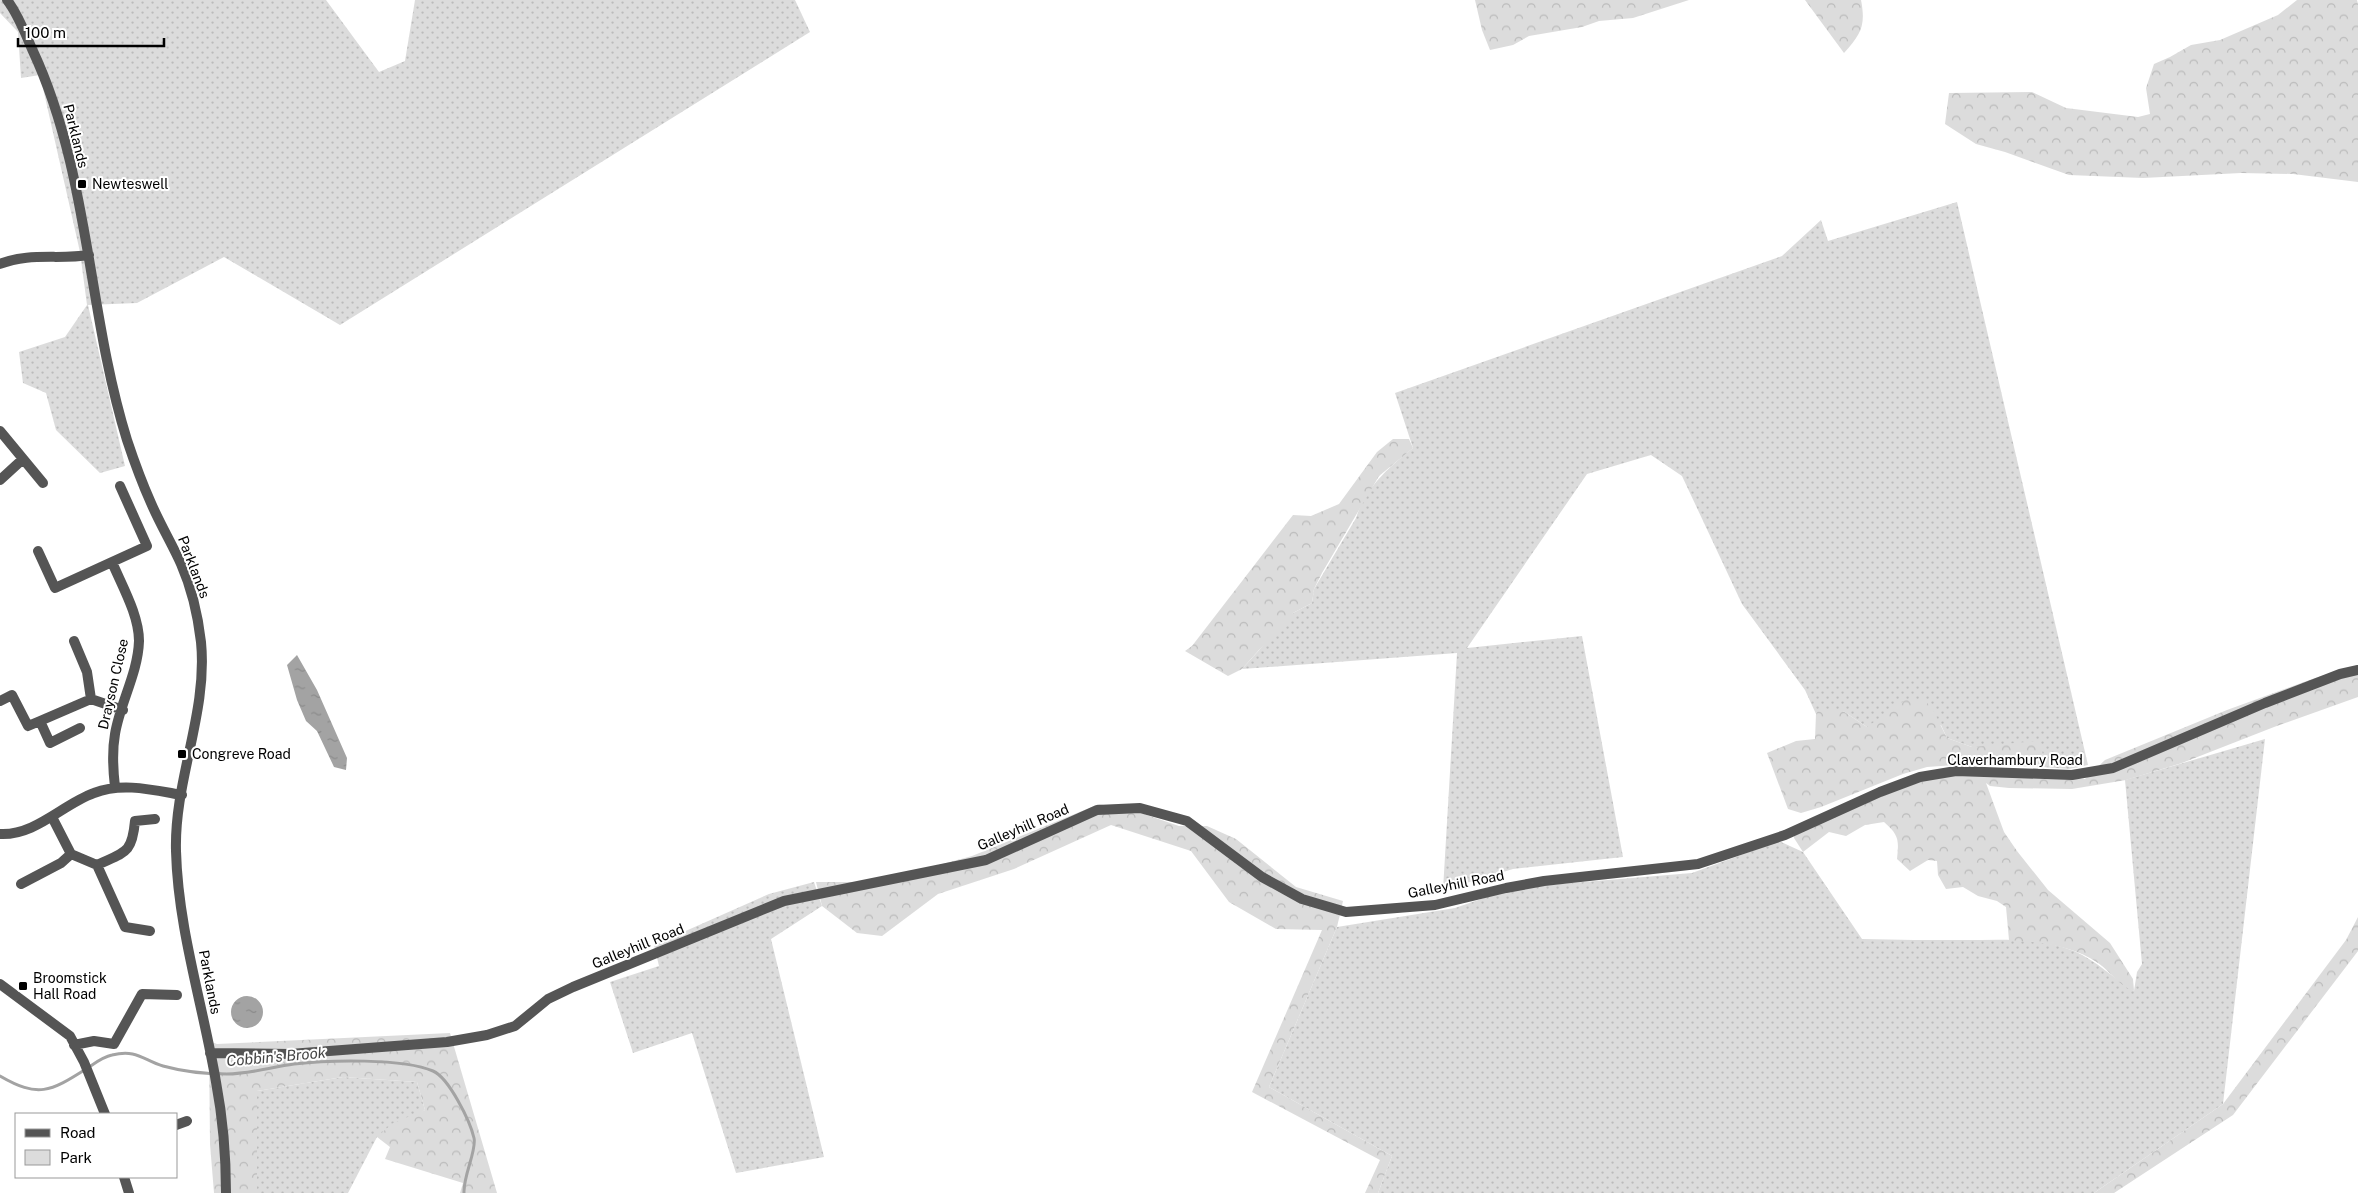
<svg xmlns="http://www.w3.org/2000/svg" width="2358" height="1193" viewBox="0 0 2358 1193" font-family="'Public Sans',sans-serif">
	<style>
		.green { fill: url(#green-dots) }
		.forest { fill: url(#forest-crowns) }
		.water { fill: url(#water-ripples) }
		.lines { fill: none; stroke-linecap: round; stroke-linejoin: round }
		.stream { stroke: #a3a3a3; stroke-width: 3 }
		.minor { stroke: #555; stroke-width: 10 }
		.poi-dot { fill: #000; stroke: #fff; stroke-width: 2 }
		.labels { text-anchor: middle; stroke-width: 4; stroke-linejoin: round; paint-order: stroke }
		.street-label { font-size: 14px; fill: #000; stroke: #fff }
		.poi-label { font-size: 14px; fill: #000; stroke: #fff; text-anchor: start }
		.water-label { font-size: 15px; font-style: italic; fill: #444; stroke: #fff }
	</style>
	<defs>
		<pattern id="green-dots" width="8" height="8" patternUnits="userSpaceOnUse" patternTransform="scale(1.25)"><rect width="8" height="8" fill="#dcdcdc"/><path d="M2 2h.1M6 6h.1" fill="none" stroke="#bbb" stroke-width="1.8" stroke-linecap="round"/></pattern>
		<pattern id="forest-crowns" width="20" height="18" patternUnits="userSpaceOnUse" patternTransform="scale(1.25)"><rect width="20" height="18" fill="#dcdcdc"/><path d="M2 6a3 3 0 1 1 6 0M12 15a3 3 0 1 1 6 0" fill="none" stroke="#bbb"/></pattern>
		<pattern id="water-ripples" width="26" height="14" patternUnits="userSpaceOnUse" patternTransform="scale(1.25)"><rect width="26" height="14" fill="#a3a3a3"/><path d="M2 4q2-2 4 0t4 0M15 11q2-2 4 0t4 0" fill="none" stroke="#8b8b8b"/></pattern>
	</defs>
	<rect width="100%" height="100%" fill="#fff"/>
	<path class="green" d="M 0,0 L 326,0 L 379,72 L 405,61 L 415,0 L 795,0 L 810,32 L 340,325 L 224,257 L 137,303 L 88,305 L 125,466 L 100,473 L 56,430 L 46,393 L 23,383 L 19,352 L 65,337 L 87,305 L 80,252 L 40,75 L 21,78 L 18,32 L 0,13 Z
		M 1957,202 L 2088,765 L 2069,769 L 2043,767 L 2042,750 L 1972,747 L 1947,738 L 1941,725 L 1867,727 L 1843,711 L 1816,714 L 1805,690 L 1742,604 L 1682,476 L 1651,455 L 1587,474 L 1467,648 L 1582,636 L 1623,857 L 1513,869 L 1443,890 L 1457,653 L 1242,669 L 1293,613 L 1312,603 L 1314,589 L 1356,518 C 1365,488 1390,466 1413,448 L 1395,393 L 1782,256 L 1821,220 L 1828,241 Z
		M 2265,739 L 2223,1104 L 2094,1193 L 1378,1193 L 1392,1156 L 1269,1087 L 1337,927 L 1455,908 L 1513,888 L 1692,873 L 1779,841 L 1803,852 L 1862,939 C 1897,940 1931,940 1965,940 C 2001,940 2040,937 2074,951 C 2097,961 2113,978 2134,991 L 2137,972 L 2142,964 L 2125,780 Z
		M 814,882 L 822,906 L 771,939 L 824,1157 L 736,1173 L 692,1033 L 633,1053 L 610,982 L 659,966 L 654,945 L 769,894 Z
		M 343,1077 L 417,1082 L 425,1110 L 377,1137 L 348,1193 L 257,1193 L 257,1091 Z"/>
	<path class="forest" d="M 1475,0 L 1689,0 L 1633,18 L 1599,21 L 1582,27 L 1529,36 L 1513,45 L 1490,50 L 1482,30 Z
		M 1805,0 L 1861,0 C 1866,26 1861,34 1844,53 Z
		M 2297,0 L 2357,0 L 2358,4 L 2358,182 L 2293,174 L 2241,173 L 2143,178 L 2069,175 L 2005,152 L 1976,144 L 1945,124 L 1949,93 L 2032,92 L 2066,108 L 2138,117 L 2150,114 L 2146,88 L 2154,64 L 2170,57 L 2191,45 L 2220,40 L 2278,15 Z
		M 1393,439 L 1409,439 L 1413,448 L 1379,476 L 1322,573 L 1314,589 L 1312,603 L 1293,613 L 1289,624 L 1259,650 L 1242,669 L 1228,676 L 1185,651 L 1192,646 L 1293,515 L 1311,516 L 1339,504 L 1377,452 Z
		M 2358,665 L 2358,697 L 2274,727 L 2182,763 L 2126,780 L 2072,789 L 2009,788 L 1990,786 L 1986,783 L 2004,832 L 2017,851 L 2048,890 L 2110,943 L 2133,979 L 2134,991 C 2119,986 2111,972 2098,963 C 2073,945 2038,942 2009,940 L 2006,907 L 1997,901 L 1978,896 L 1963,887 L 1946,889 L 1938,875 L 1937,861 L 1928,860 L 1910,871 L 1897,859 C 1899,840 1899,835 1884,822 L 1865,825 L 1846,836 L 1829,832 L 1803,852 L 1794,838 L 1794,831 L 1918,775 L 1991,772 L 2085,779 L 2105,760 L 2227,710 L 2315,678 Z
		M 1905,700 L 1925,700 L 1934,712 L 1947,738 L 1972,747 L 2037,741 L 2042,750 L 2043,767 L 2014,766 L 1997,762 L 1927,767 L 1903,774 L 1821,807 L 1801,813 L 1788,809 L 1767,753 L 1796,741 L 1815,739 L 1816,714 L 1820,708 L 1843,711 L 1867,727 Z
		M 1099,804 L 1141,813 L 1179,826 L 1207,826 L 1236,839 L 1296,887 L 1343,901 L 1337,927 L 1269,1087 L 1392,1156 L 1378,1193 L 1365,1193 L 1380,1160 L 1252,1092 L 1322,930 L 1276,929 L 1229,902 L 1191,851 L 1111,825 L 1014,869 L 938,894 L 882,936 L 857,933 L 822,906 L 816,882 L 876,882 L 972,856 Z
		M 2358,917 L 2358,951 L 2233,1115 L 2114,1193 L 2094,1193 L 2223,1104 L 2346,940 Z
		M 450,1033 L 497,1193 L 460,1193 L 463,1183 L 385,1159 L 390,1147 L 377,1137 L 393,1123 L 425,1110 L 417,1082 L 343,1077 L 257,1091 L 257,1193 L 214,1193 L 210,1144 L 209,1041 L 217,1044 Z"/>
	<path class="water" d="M 297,655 L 317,690 L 347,758 L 346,770 L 334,767 L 317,731 L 306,721 L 297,700 L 287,665 Z
		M231 1012a16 16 0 1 1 32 0a16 16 0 1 1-32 0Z"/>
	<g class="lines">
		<path class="stream" d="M 0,1076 C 38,1098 50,1092 86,1069 C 94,1064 102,1057 112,1055 C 137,1049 143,1060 163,1066 C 181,1071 207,1074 227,1074 C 249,1074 272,1067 294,1064 C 328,1060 403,1058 433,1071 C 449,1078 470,1121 474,1138 C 477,1150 463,1176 464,1193"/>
		<path class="minor" d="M 7,0 C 18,14 25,33 32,49 C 90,172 87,312 127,440 C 134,461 142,483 151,503 C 160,524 172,544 181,564 C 192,589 198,616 201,642 C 208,713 174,780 176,851 C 178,929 203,1005 216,1082 C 223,1119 226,1155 226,1193
			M 0,264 C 29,252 59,260 89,255
			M 0,431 L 43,483
			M 0,480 L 23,459
			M 38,551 L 55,588 L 147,546 L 120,486
			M 112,562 C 122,586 139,615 139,641 C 138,673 120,703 115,734 C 112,751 113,770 115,787
			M 74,641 L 87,672 L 91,699
			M 0,701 L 12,695 L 28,726 L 40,721
			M 80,728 L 50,743 L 40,721 L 91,699 L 123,710
			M 52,817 L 71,854 L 97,865 L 125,927 L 150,931
			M 0,834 C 35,836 63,804 94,793 C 122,782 153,790 182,795
			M 97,865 C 125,852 132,854 135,821 L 155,819
			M 21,884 L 61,863 L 71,854
			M 0,984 L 70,1036 L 84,1062 L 105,1114
			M 74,1045 L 94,1041 L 114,1044 L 142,994 L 177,995
			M 210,1053 L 290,1054 L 447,1042 L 487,1035 L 515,1026 L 548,999 L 573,987 L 784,901 L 986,860 L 1097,810 L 1140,808 L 1187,821 L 1262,877 L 1302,899 L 1346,912 L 1435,905 L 1506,888 L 1544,881 L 1698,864 L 1785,835 L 1880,792 L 1920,777 L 1956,771 L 2072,775 L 2113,768 L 2265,703 L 2340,674 L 2358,670
			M 176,1125 L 187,1121
			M 124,1177 L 129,1193"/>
	</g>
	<g class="poi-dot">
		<rect x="77" y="179" width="10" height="10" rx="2.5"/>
		<rect x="177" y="749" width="10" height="10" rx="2.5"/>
		<rect x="18" y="981" width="10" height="10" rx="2.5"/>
	</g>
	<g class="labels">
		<g class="street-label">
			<text transform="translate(76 136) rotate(76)" y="5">Parklands</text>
			<text transform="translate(194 567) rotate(69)" y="5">Parklands</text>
			<text transform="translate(113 684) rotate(-77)" y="5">Drayson Close</text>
			<text x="2015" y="765">Claverhambury Road</text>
			<text transform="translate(1023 827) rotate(-23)" y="5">Galleyhill Road</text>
			<text transform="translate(1456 884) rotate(-11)" y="5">Galleyhill Road</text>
			<text transform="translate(638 946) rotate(-22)" y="5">Galleyhill Road</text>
			<text transform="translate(210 982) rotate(79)" y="5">Parklands</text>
		</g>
		<g class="poi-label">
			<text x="92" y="189">Newteswell</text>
			<text x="192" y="759">Congreve Road</text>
			<text x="33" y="983">Broomstick<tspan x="33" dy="16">Hall Road</tspan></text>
		</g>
		<g class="water-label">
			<text transform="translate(276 1057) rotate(-5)" y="5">Cobbin's Brook</text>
		</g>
	</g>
	<rect x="15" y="1113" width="162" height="65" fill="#ffffff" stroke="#999999"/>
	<rect x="25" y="1129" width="25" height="8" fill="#555555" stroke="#999999"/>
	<text x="60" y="1138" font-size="15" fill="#000000">Road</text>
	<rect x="25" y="1150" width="25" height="15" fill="#dcdcdc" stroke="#999999"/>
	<text x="60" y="1163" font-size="15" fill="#000000">Park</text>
	<path d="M18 38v8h146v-8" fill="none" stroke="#000000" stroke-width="2.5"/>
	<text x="25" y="38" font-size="15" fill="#000000" stroke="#ffffff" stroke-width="4" paint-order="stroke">100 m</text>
</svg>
